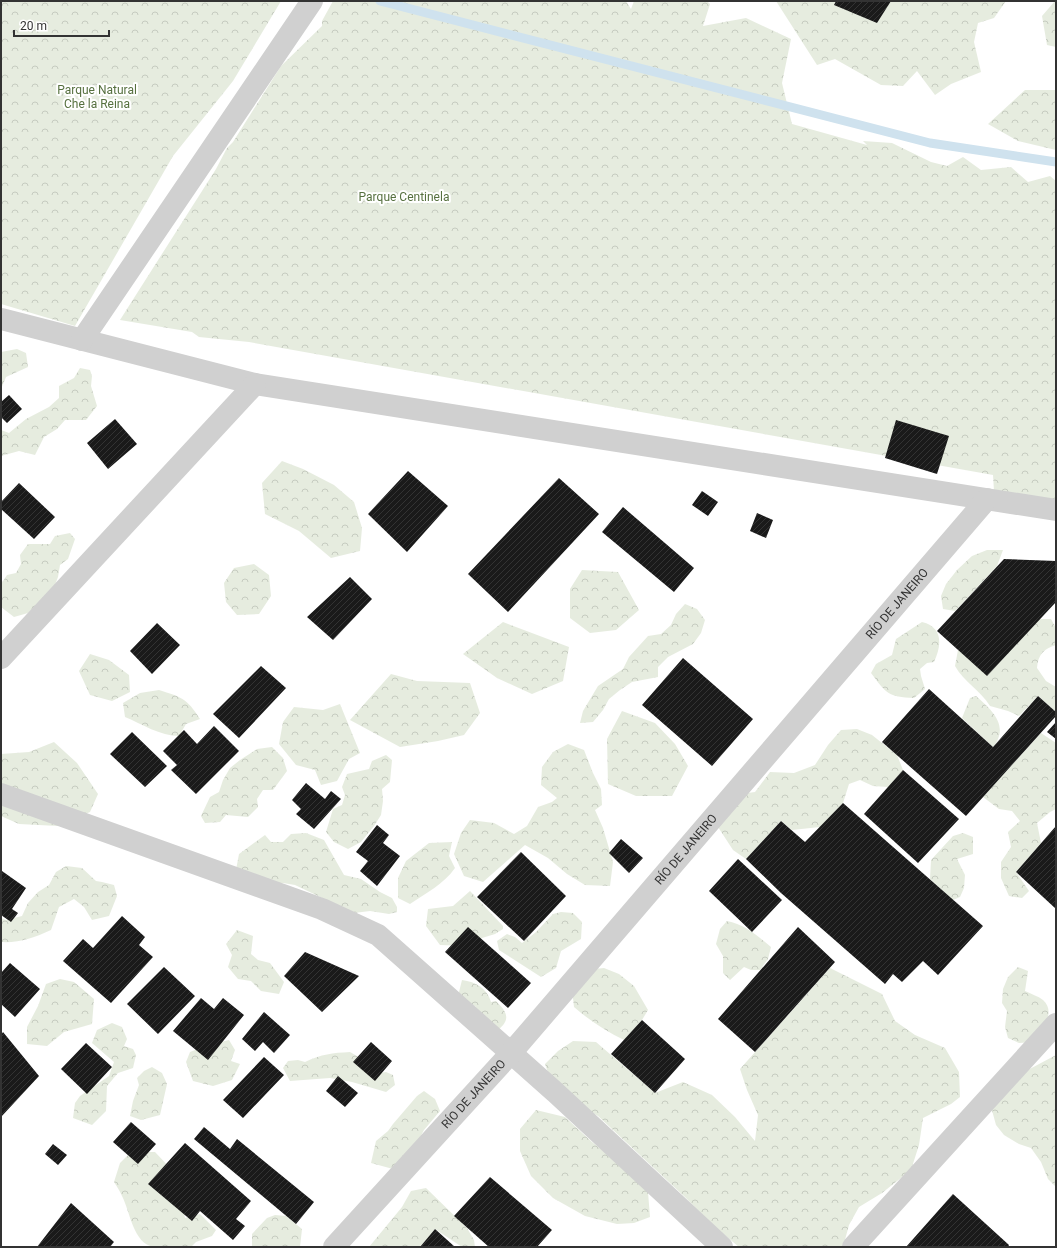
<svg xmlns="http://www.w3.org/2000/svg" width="1057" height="1248" viewBox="0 0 1057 1248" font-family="Roboto,sans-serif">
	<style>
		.forest { fill: url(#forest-crowns) }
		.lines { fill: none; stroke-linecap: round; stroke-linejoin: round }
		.stream { stroke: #cfe2ee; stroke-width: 9 }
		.building { fill: url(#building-hatch) }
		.minor { stroke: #d0d0d0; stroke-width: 22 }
		.labels { text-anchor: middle; stroke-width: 4; stroke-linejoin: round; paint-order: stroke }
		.park-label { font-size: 12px; fill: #56703f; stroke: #fff }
		.street-label { font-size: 12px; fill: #333; stroke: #fff }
	</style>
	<defs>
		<pattern id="forest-crowns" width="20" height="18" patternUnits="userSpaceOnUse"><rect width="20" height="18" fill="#e6ecdf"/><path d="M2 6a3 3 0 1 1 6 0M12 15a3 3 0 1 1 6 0" fill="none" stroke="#c6cbc0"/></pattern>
		<pattern id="building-hatch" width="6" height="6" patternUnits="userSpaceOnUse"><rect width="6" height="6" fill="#1a1a1a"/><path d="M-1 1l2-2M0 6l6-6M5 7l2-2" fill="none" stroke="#333"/></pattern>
	</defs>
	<rect width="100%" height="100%" fill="#fff"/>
	<path class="forest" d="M 1,1 L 281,1 L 233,81 L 173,156 L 75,326 L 1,304 Z
		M 333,1 L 626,1 L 631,9 L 634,1 L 707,1 L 710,4 L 703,26 L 746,18 L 791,39 L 782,83 L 792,124 L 867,145 L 863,141 L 892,143 L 931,162 L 947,166 L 963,157 L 981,170 L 1011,167 L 1028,182 L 1050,176 L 1056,181 L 1056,513 L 994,491 L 993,475 L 249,342 L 199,337 L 192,332 L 120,320 L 216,169 L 227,148 L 233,142 L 281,66 L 322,26 L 322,21 Z
		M 776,1 L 1006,1 L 994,18 L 978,23 L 974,42 L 981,72 L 951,84 L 935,95 L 917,71 L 903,86 L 881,85 L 835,59 L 817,65 Z
		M 1055,1 L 1056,1 L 1056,47 L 1047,45 L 1042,16 Z
		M 1025,90 L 1056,90 L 1056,150 L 1018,141 L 988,124 Z
		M 17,349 L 26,353 L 28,367 L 6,377 L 1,389 L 1,352 Z
		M 80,368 L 90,370 L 92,376 L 91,386 L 97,406 L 86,420 L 65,420 L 57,429 L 44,437 L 35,455 L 19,451 L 1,456 L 1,430 L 9,433 L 26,419 L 49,407 L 59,398 L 59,386 L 74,378 Z
		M 282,461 L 303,469 L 334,485 L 354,502 L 362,528 L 360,551 L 331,558 L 299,531 L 265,514 L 262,483 Z
		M 70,533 L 75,539 L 68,559 L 60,565 L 58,577 L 53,590 L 28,613 L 14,617 L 1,607 L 1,584 L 7,575 L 16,573 L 21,564 L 20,555 L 28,544 L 50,544 L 55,536 Z
		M 987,550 L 1003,550 L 997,566 L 955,611 L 943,609 L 941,596 L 946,584 L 957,570 L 972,556 Z
		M 254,564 L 269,575 L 271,596 L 259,614 L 237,615 L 226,602 L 224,583 L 234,568 Z
		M 582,570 L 618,572 L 639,610 L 616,630 L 590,633 L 570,618 L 570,589 Z
		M 685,604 L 697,609 L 705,620 L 701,633 L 693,644 L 668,657 L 658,667 L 658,677 L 632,682 L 620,690 L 609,699 L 603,710 L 593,722 L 580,723 L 583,711 L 598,686 L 623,669 L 629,657 L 648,636 L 661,634 L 671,625 L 676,614 Z
		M 1040,619 L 1051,619 L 1056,628 L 1056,645 C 1044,649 1038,654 1037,668 L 1046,681 L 1056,687 L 1056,712 L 1038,696 L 1019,716 L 1008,711 L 990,706 C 980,690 964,682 955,666 L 958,650 Z
		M 503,622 L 569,647 L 563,681 L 532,694 L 497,678 L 463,654 Z
		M 922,622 C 943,627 942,645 934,662 L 927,663 L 920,669 L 921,676 L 925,689 L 914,698 C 888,697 886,693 871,673 L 876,664 L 892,655 L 896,639 Z
		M 90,654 L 109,660 L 129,675 L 130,692 L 112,701 L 90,695 L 79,671 Z
		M 391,674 L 417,681 L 470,683 L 480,713 L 464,735 L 438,741 L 400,747 L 350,720 Z
		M 159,690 C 181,697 187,698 200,719 L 186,724 L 179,736 C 160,736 142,724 125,717 L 123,703 L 140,693 Z
		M 976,696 C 992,710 1010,726 993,747 L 962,718 L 970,698 Z
		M 340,704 L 360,753 L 349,759 L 337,781 L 321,785 L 315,770 L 296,765 L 279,744 L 283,722 L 294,707 L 323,710 Z
		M 622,711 L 655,723 L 675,744 L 688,766 L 672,796 L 636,796 L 608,784 L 607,739 Z
		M 857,729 L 872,735 L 897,755 L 903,770 L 888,787 L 873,786 L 860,780 L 849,784 L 843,803 L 820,827 L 792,830 L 781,821 L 746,859 L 733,850 L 718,827 L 740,794 L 755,792 L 770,772 L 794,773 L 815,765 L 828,745 L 841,730 Z
		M 1041,733 L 1056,743 L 1056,809 L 1050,812 L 1037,823 L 1041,843 L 1016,872 L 1029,891 L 1022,898 L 1009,896 L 1001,878 L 1001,862 L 1011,847 L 1008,832 L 1020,821 L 1012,811 L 999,809 L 983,797 Z
		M 54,742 L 77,763 L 98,794 L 90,812 L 58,826 L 19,824 L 1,816 L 1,754 L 29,752 Z
		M 568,744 L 584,750 L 593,773 L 601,789 L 602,805 L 595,810 L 603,828 L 613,862 L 610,886 L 585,885 L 567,874 L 548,858 L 525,845 L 483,882 L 464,876 L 454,854 L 461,833 L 470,820 L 494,823 L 514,834 L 527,826 L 538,807 L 552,802 L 557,798 L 541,785 L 542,767 L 553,752 Z
		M 272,747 L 283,758 L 287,771 L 273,790 L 263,790 L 257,799 L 258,807 L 248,817 L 226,815 L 220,822 L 205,823 L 201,816 L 210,797 L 219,792 L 223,780 L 230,768 L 240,760 L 257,749 Z
		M 386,755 L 392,760 L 390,782 L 382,789 L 383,801 L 381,815 L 374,826 L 361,842 L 348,849 L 334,842 L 326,832 L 333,809 L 342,805 L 345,795 L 342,787 L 347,774 L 369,769 L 372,761 Z
		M 306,833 L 324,840 L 344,875 L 361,879 L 380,892 L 392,898 L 397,907 L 397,912 L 389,914 L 370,911 L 354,913 L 295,885 L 283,883 L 255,887 L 236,870 L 239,854 L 265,835 L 271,842 L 283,842 L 291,834 Z
		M 963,833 L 973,837 L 973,854 L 957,859 L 965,875 L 964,888 L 960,897 L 953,900 L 930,879 L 931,860 L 953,836 Z
		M 452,842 L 449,856 L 455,868 C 444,884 426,893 410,904 L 398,898 L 398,878 L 406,861 L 429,843 Z
		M 66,866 L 82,868 L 96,881 L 102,882 L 114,885 L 117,896 L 109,916 L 92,920 L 84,907 L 74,899 L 59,907 L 51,930 C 34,938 19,943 1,942 L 1,918 L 6,920 L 22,916 L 28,903 L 38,892 L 49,885 L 56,872 Z
		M 470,891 L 503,926 L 503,929 L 495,934 L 482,938 L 467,946 L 440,945 L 426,926 L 428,909 L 453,906 Z
		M 561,912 L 573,913 L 582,922 L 581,939 L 561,951 L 556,968 L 541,977 L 499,950 L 497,941 L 507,934 L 515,937 L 522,943 L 536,932 L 553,914 Z
		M 727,921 C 744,924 758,936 771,947 L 768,959 L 760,970 L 751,970 L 744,967 L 730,980 L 723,973 L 723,956 L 716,944 L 720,929 Z
		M 237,930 L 253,936 L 251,954 L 258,960 L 270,963 L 284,982 L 279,994 L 261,991 L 251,981 L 238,979 L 228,967 L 232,955 L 226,944 Z
		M 1018,967 L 1028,971 L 1025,991 C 1031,994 1038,996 1043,1000 C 1057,1013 1041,1030 1034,1042 L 1019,1043 L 1008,1038 L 1005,1027 L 1007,1011 L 1002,1003 L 1003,989 L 1008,977 Z
		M 604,968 L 619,974 L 634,986 L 648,1010 L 642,1020 L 624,1040 C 606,1031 590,1021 574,1007 L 571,981 L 585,970 Z
		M 830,968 L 882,994 L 895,1021 L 915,1035 L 945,1048 L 959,1072 L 960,1097 L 951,1104 L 923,1118 L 919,1145 L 911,1170 L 882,1193 L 859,1207 L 849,1225 L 843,1247 L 739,1247 L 709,1222 L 686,1198 L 598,1116 L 555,1092 L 545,1064 L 558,1051 L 573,1041 L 596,1042 L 655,1093 L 683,1082 L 712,1095 L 735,1117 L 755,1141 L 758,1115 L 747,1090 L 740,1069 Z
		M 60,979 L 74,982 L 94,999 L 92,1024 L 64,1032 L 47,1046 L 27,1044 L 27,1027 L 38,1006 L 46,984 Z
		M 462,980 C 476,982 487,988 491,1002 L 496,1001 C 506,1011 512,1019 498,1030 L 474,1013 L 476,1007 L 458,996 Z
		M 112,1023 L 122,1027 L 127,1039 L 124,1046 L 133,1049 L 136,1055 L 133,1068 L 118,1073 L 107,1086 L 106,1111 L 92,1125 L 73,1118 L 75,1103 L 80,1096 L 109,1076 L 114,1062 L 92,1043 L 97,1030 Z
		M 229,1040 L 235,1050 L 231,1061 L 240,1064 L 232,1080 L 213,1086 L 193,1081 L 186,1062 L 190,1052 L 208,1045 Z
		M 350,1052 L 362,1059 L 374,1074 L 386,1072 L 393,1075 L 395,1085 L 386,1092 L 352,1082 L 330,1078 L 290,1081 L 283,1068 L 288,1061 L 298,1060 L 305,1062 C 322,1054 332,1053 350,1052 Z
		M 1056,1055 L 1056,1187 L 1048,1179 L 1041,1162 L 1031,1148 L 1019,1144 L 1004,1135 L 996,1125 L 990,1103 L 1011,1079 Z
		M 152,1067 L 162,1073 L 167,1084 L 160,1115 L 141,1120 L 130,1116 L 133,1101 L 139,1085 L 137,1078 L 144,1071 Z
		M 424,1091 L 435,1099 L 440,1111 L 424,1130 L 416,1145 L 393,1169 L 371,1163 L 376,1141 L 388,1131 L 393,1124 L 417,1096 Z
		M 536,1110 L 565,1117 L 592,1142 L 623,1166 L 648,1192 L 650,1217 L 634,1223 L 617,1224 L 585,1216 L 553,1198 L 531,1176 L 520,1151 L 520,1129 Z
		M 131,1152 L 155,1152 L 173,1171 L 181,1193 L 185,1218 L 200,1214 L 216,1230 L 212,1236 L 196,1242 L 191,1247 C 179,1247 165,1248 154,1247 C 133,1244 130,1211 122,1196 C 120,1191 117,1187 114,1182 L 120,1163 Z
		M 426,1188 L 467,1228 L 474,1240 L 475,1247 L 462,1247 L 435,1229 L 420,1247 L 369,1247 L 402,1207 L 411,1191 Z
		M 275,1215 L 286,1216 L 302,1229 L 300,1247 L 252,1247 L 252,1234 L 267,1218 Z"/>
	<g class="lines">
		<path class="stream" d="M 380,1 L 930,143 L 1056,162"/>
	</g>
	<path class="building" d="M 836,1 L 891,1 L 877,23 L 834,5 Z
		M 9,395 L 22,409 L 7,423 L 1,417 L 1,402 Z
		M 115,419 L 137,444 L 108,469 L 87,443 Z
		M 896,420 L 949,436 L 937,474 L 885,458 Z
		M 408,471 L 448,506 L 407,552 L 368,514 Z
		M 559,478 L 599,514 L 508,612 L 468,574 Z
		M 19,483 L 55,517 L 34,539 L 1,509 L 1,502 Z
		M 702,491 L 718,502 L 708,516 L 692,505 Z
		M 623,507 L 694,568 L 674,592 L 602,532 Z
		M 757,513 L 773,520 L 766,538 L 750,531 Z
		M 1004,559 L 1056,561 L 1056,602 L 987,676 L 937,631 Z
		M 350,577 L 372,599 L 333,640 L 307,617 Z
		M 157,623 L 180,645 L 152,674 L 130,651 Z
		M 683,658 L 753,719 L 712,766 L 642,705 Z
		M 261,666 L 286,688 L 239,738 L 213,714 Z
		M 929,689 L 993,747 L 1038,696 L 1056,712 L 1056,716 L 966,816 L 882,742 Z
		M 1056,722 L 1056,739 L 1047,732 Z
		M 214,726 L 239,751 L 196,794 L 171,770 L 177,765 L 163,751 L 184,730 L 197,744 Z
		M 132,732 L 167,766 L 145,787 L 110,754 Z
		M 903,770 L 959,819 L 918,863 L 864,814 Z
		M 306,783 L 325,799 L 331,791 L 341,799 L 314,829 L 296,814 L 301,809 L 292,800 Z
		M 843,803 L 983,926 L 938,975 L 923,961 L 902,982 L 893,974 L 885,984 L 781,893 L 746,859 L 781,821 L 805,842 Z
		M 377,825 L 389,835 L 383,843 L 400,856 L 377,886 L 360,871 L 368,861 L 356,852 Z
		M 1056,826 L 1056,909 L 1016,872 Z
		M 621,839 L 643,858 L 629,873 L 609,853 Z
		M 521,852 L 566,896 L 524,941 L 477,897 Z
		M 738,859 L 782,900 L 752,932 L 709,891 Z
		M 2,871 L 26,888 L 12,909 L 18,913 L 11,922 L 1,915 Z
		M 122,916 L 145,937 L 139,945 L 153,957 L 111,1003 L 63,961 L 83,939 L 93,948 Z
		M 468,927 L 531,983 L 508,1008 L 445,952 Z
		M 798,927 L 835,962 L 755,1052 L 718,1019 Z
		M 305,952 L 359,976 L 322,1012 L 284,976 Z
		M 10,963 L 40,989 L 15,1017 L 1,1004 L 1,973 Z
		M 164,967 L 195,996 L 158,1034 L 127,1004 Z
		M 201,998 L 214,1009 L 223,998 L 244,1015 L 208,1060 L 173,1031 Z
		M 264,1012 L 290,1035 L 274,1053 L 263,1042 L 255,1051 L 242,1039 Z
		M 642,1020 L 685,1059 L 655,1093 L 611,1054 Z
		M 3,1032 L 39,1076 L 1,1117 L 1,1035 Z
		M 371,1042 L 392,1061 L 375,1081 L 353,1062 Z
		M 86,1043 L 112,1067 L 87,1094 L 61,1069 Z
		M 264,1057 L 284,1075 L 243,1118 L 223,1100 Z
		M 338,1076 L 358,1093 L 345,1107 L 326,1091 Z
		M 131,1122 L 156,1144 L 138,1164 L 113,1142 Z
		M 204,1127 L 230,1149 L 237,1139 L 314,1202 L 296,1224 L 194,1139 Z
		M 185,1143 L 251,1201 L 236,1219 L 245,1226 L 233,1240 L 200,1211 L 192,1221 L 148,1184 Z
		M 53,1144 L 67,1155 L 58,1165 L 45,1154 Z
		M 490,1177 L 552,1230 L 537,1247 L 489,1247 L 454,1216 Z
		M 953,1194 L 1009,1245 L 1008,1247 L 906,1247 Z
		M 71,1203 L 114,1242 L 110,1247 L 37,1247 Z
		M 435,1229 L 455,1247 L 420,1247 Z"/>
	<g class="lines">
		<g class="minor">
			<path d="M 1,319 L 255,384 L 1056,510"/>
			<path d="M 82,340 L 312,1"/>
			<path d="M 1,658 L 255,384"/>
			<path d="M 1,794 L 322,909 L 378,935 L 555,1092 L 722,1247"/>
			<path id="s1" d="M 334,1247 L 511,1053 L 987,499"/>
			<path d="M 853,1247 L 1056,1024"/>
		</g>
	</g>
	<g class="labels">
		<g class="park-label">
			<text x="97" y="94">Parque Natural<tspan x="97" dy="14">Che la Reina</tspan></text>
			<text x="404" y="201">Parque Centinela</text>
		</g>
		<g class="street-label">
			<text dy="4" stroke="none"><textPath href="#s1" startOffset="855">RÍO DE JANEIRO</textPath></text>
			<text dy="4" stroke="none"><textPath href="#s1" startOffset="531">RÍO DE JANEIRO</textPath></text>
			<text dy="4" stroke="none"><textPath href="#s1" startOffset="207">RÍO DE JANEIRO</textPath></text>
		</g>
	</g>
	<rect width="1057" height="1248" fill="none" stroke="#333333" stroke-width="4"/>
	<path d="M14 30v6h95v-6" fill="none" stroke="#333333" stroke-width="2"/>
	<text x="20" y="30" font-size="12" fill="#333333" stroke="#ffffff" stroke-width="3" paint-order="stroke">20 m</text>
</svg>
